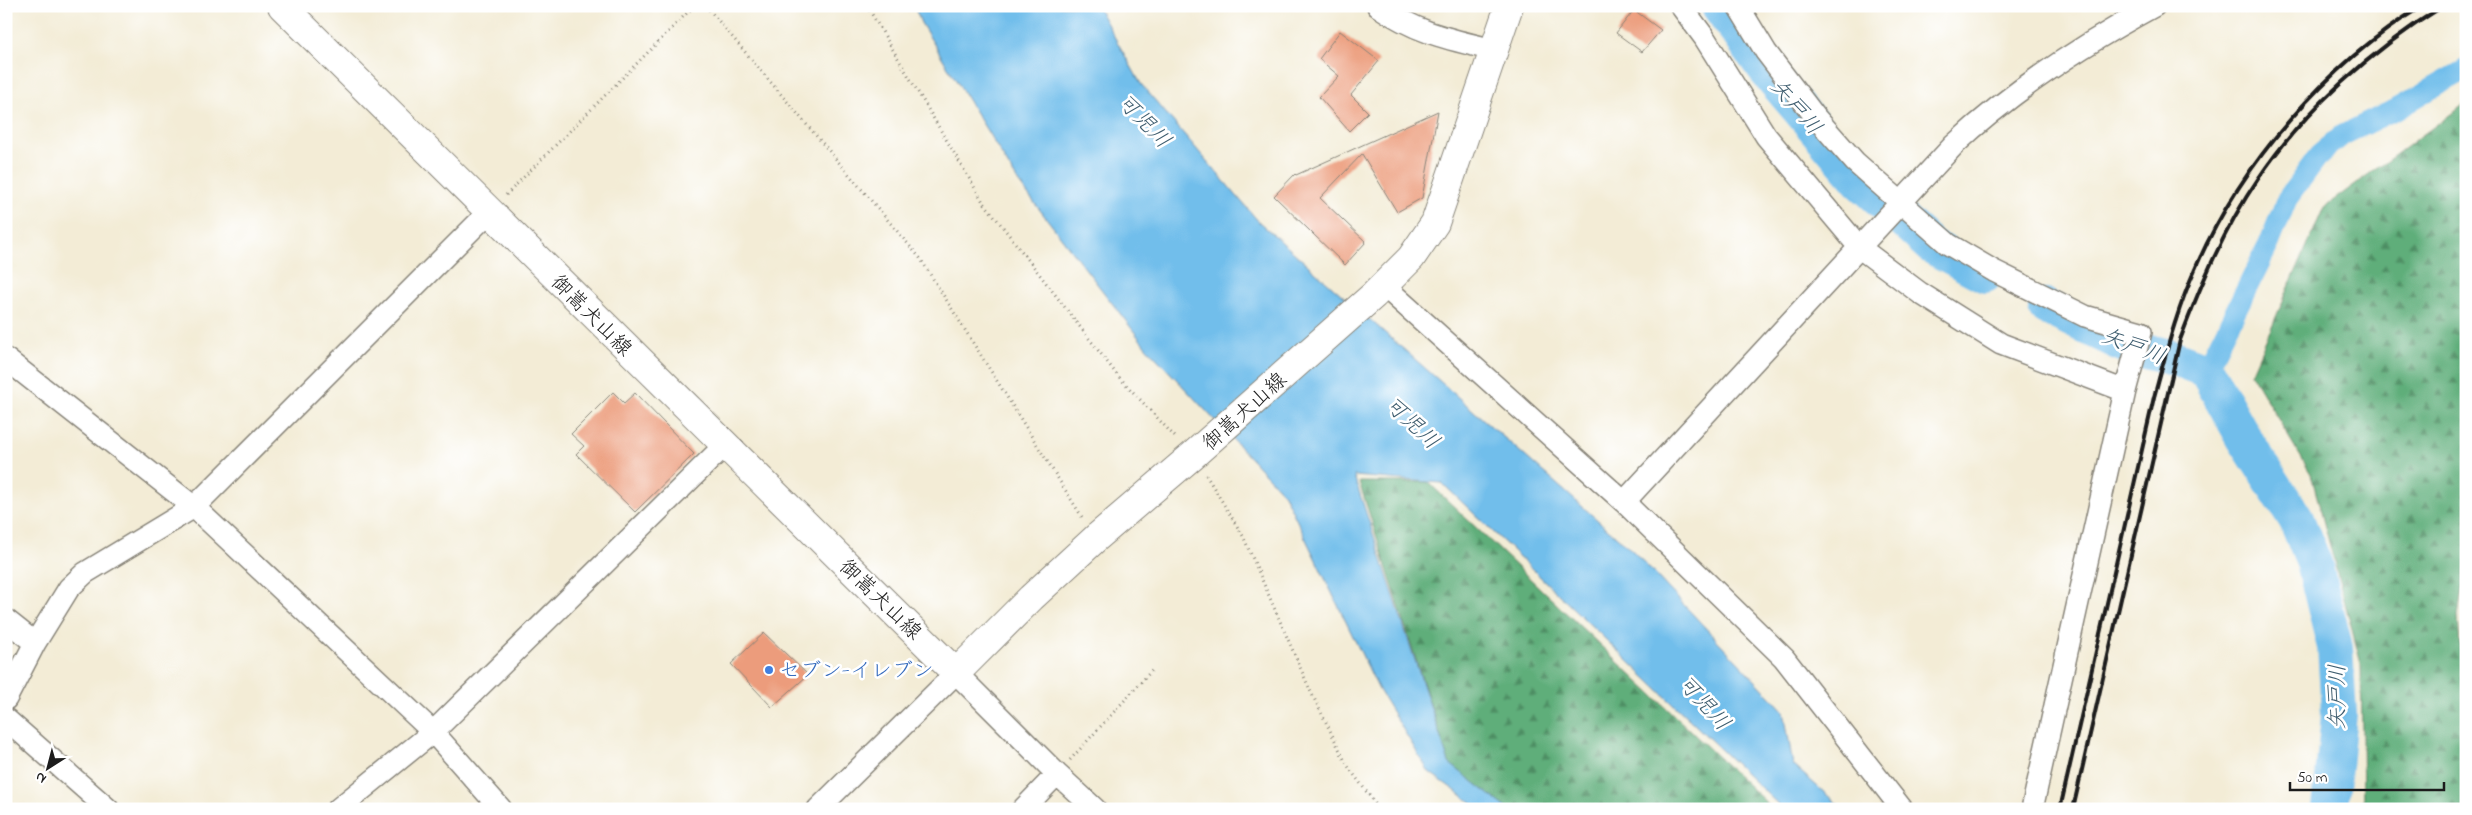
<svg xmlns="http://www.w3.org/2000/svg" width="2472" height="815" viewBox="0 0 2472 815" font-family="'Indie Flower','Klee One',sans-serif">
	<style>
		.forest { fill: url(#forest-firs); stroke: #3e654b }
		.water { fill: #71beeb; stroke: #466d84 }
		.lines { fill: none; stroke-linecap: round; stroke-linejoin: round }
		.canal { stroke: #71beeb; stroke-width: 21 }
		.river { stroke: #71beeb; stroke-width: 36 }
		.building { fill: #ec9c7b }
		.minor-casing { stroke: #888479; stroke-width: 24 }
		.major-casing { stroke: #888479; stroke-width: 30 }
		.path { stroke: #888479; stroke-width: 3; stroke-dasharray: 1 4; stroke-linecap: butt }
		.minor { stroke: #fff; stroke-width: 21 }
		.major { stroke: #fff; stroke-width: 28 }
		.rail { stroke: #1c1c1c; stroke-width: 4 }
		.shop-dot { fill: #3f7fe0; stroke: #fff; stroke-width: 2 }
		.labels { text-anchor: middle; stroke-width: 5; stroke-linejoin: round; paint-order: stroke }
		.street-label { font-size: 21px; fill: #1c1c1c; stroke: #fff }
		.shop-label { font-size: 21px; fill: #366cbe; stroke: #fff; text-anchor: start }
		.water-label { font-size: 22px; font-style: italic; fill: #3e5d6f; stroke: #fff }
	</style>
	<defs>
		<pattern id="forest-firs" width="22" height="20" patternUnits="userSpaceOnUse" patternTransform="scale(1.25)"><rect width="22" height="20" fill="#5fae7a"/><path d="M5 1l3.5 6h-7zM16 11l3.5 6h-7z" fill="#4e8d63"/></pattern>
	</defs>
	<rect width="100%" height="100%" fill="#fff"/>
	<filter id="ink" filterUnits="userSpaceOnUse"><feTurbulence type="fractalNoise" baseFrequency=".02" numOctaves="2"/><feDisplacementMap in="SourceGraphic" scale="10" xChannelSelector="R" yChannelSelector="G"/><feConvolveMatrix kernelMatrix="1 2 1 2 8 2 1 2 1" color-interpolation-filters="sRGB"/></filter>
	<filter id="wash" filterUnits="userSpaceOnUse"><feTurbulence type="fractalNoise" baseFrequency=".0096" numOctaves="4" result="noise"/><feDisplacementMap in="SourceGraphic" scale="20" xChannelSelector="R" yChannelSelector="G"/><feGaussianBlur stdDeviation="1.12" result="paint"/><feColorMatrix in="noise" values="0 0 0 0 0 0 0 0 0 0 0 0 0 0 0 0 0 1.4 0 .05"/><feComposite in="paint" operator="in"/></filter>
	<g filter="url(#wash)">
		<rect width="100%" height="100%" fill="#f3ecd6"/>
		<path class="forest" d="M 2466,103 L 2466,562 L 2458,617 L 2466,743 L 2466,809 L 2363,809 L 2361,664 L 2311,474 L 2251,374 L 2324,207 Z
			M 1359,482 L 1428,482 L 1773,809 L 1508,809 L 1449,763 Z"/>
		<path class="water" d="M 914,6 L 1097,6 L 1141,84 L 1259,222 L 1634,552 L 1784,711 L 1793,765 L 1843,809 L 1783,809 L 1442,483 L 1354,476 L 1449,763 L 1508,809 L 1481,809 L 1429,772 L 1379,690 L 1284,494 L 1146,347 L 1019,183 L 921,23 Z"/>
		<g class="lines">
			<path class="canal" d="M 2206,370 L 2269,244 L 2287,199 L 2319,155 L 2343,135 L 2398,108 L 2466,69"/>
			<path class="river" d="M 1719,6 L 1764,68 L 1860,181 L 1931,246 L 1985,275
				M 2046,307 L 2129,347 L 2177,359 L 2206,370 L 2244,438 L 2296,519 L 2314,563 L 2335,647 L 2339,714 L 2330,809"/>
		</g>
		<g id="blocks">
			<path class="building" d="M 1634,10 L 1661,30 L 1642,52 L 1616,33 Z
				M 1340,31 L 1379,61 L 1351,95 L 1368,112 L 1349,131 L 1319,97 L 1339,76 L 1319,59 Z
				M 1438,111 L 1422,198 L 1397,212 L 1362,154 L 1320,198 L 1366,242 L 1345,265 L 1274,196 L 1295,174 L 1296,175 Z
				M 613,392 L 624,403 L 635,393 L 694,454 L 635,512 L 576,454 L 584,446 L 571,434 Z
				M 764,633 L 808,675 L 772,707 L 731,664 Z"/>
		</g>
	</g>
	<g filter="url(#ink)">
		<use href="#blocks" fill-opacity="0" stroke="#888479" stroke-width="1"/>
		<g class="lines">
			<g class="minor-casing">
				<path id="minor" d="M 1378,6 C 1417,33 1449,39 1494,50
					M 1681,6 L 1704,37 L 1766,136 L 1860,248 L 1920,293 L 2001,344 L 2125,391
					M 1738,6 L 1766,52 L 1817,119 L 1855,162 L 1948,244 L 1994,271 L 2085,316 L 2141,332 L 2125,391 L 2032,809
					M 1384,286 L 1624,502 L 1784,658 L 1902,809
					M 6,359 L 194,507 L 489,212
					M 1624,502 L 1954,145 C 2013,90 2084,44 2154,6
					M 6,620 L 35,643
					M 6,699 L 35,643 L 69,588 L 85,573 L 194,507 L 433,732 L 501,809
					M 6,719 L 108,809
					M 338,809 L 433,732 L 724,446
					M 818,809 L 956,673 L 1057,774 L 1095,809
					M 1023,809 L 1057,774"/>
			</g>
			<g class="major-casing">
				<path id="major" d="M 282,6 L 956,673 L 1031,598 L 1096,538 L 1192,456 L 1374,295 L 1411,258 L 1435,223 L 1509,6"/>
			</g>
			<path class="path" d="M 706,6 L 920,258 L 1084,520
				M 867,6 L 982,200 L 1118,376 L 1177,439
				M 506,195 L 694,6
				M 1206,475 L 1243,536 L 1310,690 L 1347,765 L 1379,809
				M 1070,760 L 1154,668"/>
			<use href="#minor" class="minor"/>
			<use href="#major" class="major"/>
			<path class="rail" d="M 2060,809 L 2154,397 C 2166,353 2177,309 2196,267 C 2240,165 2327,64 2422,6
				M 2073,809 L 2180,340 C 2201,284 2224,229 2258,179 C 2304,110 2372,50 2443,6"/>
		</g>
	</g>
	<circle class="shop-dot" cx="769" cy="670" r="5"/>
	<g class="labels">
		<g class="street-label">
			<text transform="translate(592 315) rotate(45)" y="7">御嵩犬山線</text>
			<text transform="translate(1244 411) rotate(-42)" y="7">御嵩犬山線</text>
			<text transform="translate(881 599) rotate(44)" y="7">御嵩犬山線</text>
		</g>
		<g class="shop-label">
			<text x="779" y="677">セブン-イレブン</text>
		</g>
		<g class="water-label">
			<text transform="translate(1797 106) rotate(49)" y="8">矢戸川</text>
			<text transform="translate(1145 120) rotate(46)" y="8">可児川</text>
			<text transform="translate(2134 345) rotate(21)" y="8">矢戸川</text>
			<text transform="translate(1413 422) rotate(43)" y="8">可児川</text>
			<text transform="translate(2336 697) rotate(-90)" y="8">矢戸川</text>
			<text transform="translate(1705 702) rotate(48)" y="8">可児川</text>
		</g>
	</g>
	<rect width="2472" height="815" fill="none" stroke="#fff" stroke-width="25"/>
	<g transform="translate(48 768) rotate(216)" stroke="#ffffff" stroke-width="4" paint-order="stroke">
	<path d="M0-4L9 19L0 12L-9 19Z" fill="#1c1c1c"/>
	<text y="-8" font-size="14" font-weight="bold" text-anchor="middle" fill="#1c1c1c">N</text>
	</g>
	<path d="M2290 782v8h154v-8" fill="none" stroke="#1c1c1c" stroke-width="2.5"/>
	<text x="2297" y="782" font-size="15" fill="#1c1c1c" stroke="#ffffff" stroke-width="4" paint-order="stroke">50 m</text>
</svg>
